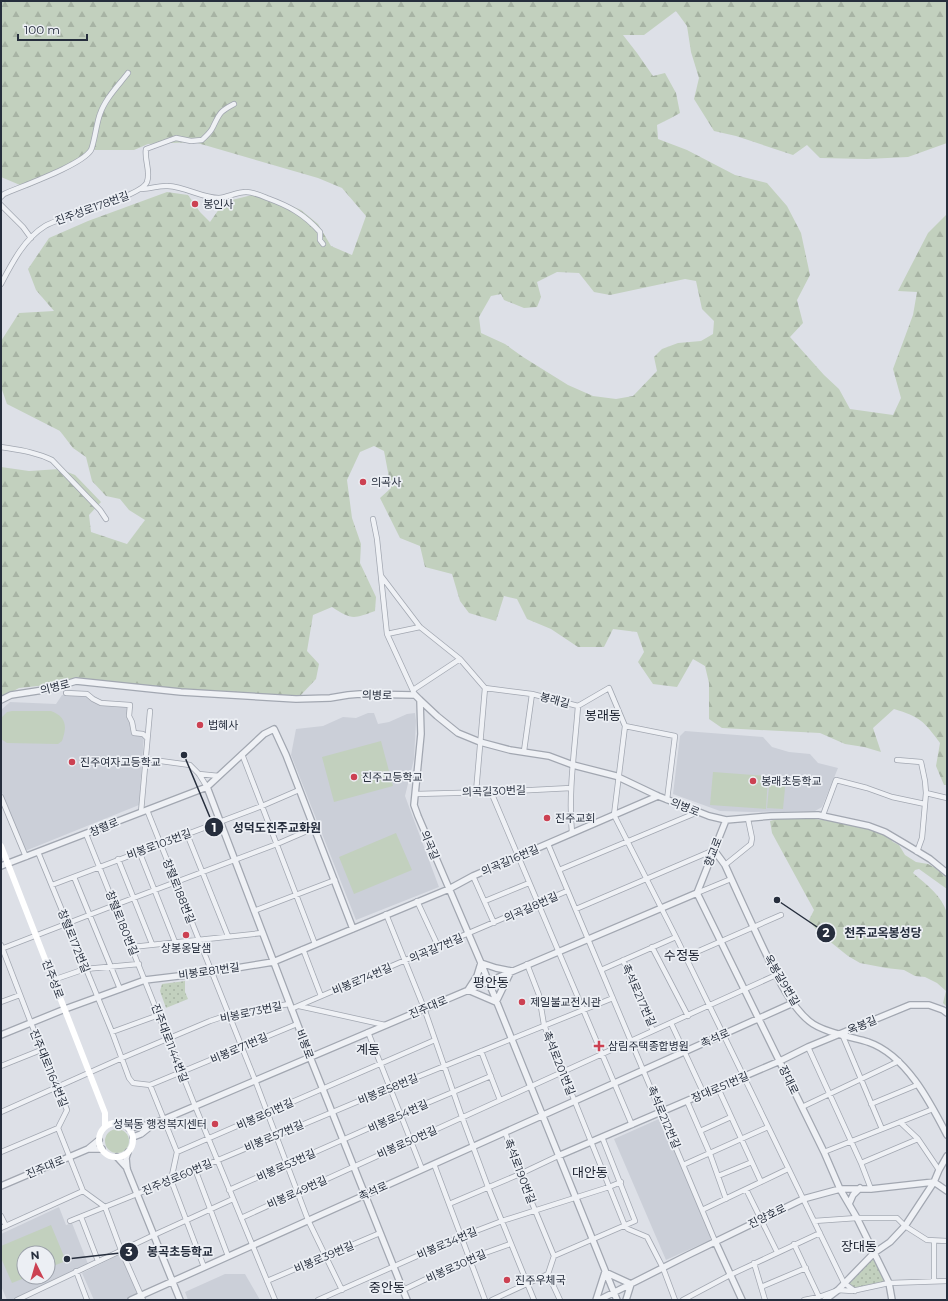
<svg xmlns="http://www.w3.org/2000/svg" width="948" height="1301" viewBox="0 0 948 1301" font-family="Montserrat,'Noto Sans KR',sans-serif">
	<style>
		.built { fill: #cbcfd8; fill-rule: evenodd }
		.grass { fill: #c2d0be }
		.forest { fill: url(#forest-firs); fill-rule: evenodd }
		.park { fill: url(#park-dots) }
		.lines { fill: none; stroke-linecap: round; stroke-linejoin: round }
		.minor-casing { stroke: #a2a7b1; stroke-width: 6 }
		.tertiary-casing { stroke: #a2a7b1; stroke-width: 8 }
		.minor { stroke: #eff1f5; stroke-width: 4.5 }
		.tertiary { stroke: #eff1f5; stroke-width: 5.5 }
		.secondary { stroke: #fff; stroke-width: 6 }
		.poi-dot { fill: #cc4152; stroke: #eceff4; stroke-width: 1.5 }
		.labels { text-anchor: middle; stroke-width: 3.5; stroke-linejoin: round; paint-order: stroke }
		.poi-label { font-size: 11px; fill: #262e3d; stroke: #eceff4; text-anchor: start }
		.street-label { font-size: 11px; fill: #262e3d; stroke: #eceff4 }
		.quarter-label { font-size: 13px; fill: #191f2d; stroke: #eceff4 }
		.leader { fill: none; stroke: #262e3d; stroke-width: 1.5 }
		.callout-dot { fill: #262e3d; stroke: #eceff4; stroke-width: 1.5 }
		.mark-label { font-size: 12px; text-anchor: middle; font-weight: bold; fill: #fff }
		.callout-label { font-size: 12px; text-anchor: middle; font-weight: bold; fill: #262e3d; stroke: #eceff4; stroke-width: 3.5; stroke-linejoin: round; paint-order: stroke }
	</style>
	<defs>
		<pattern id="forest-firs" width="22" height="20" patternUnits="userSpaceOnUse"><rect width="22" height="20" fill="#c2d0be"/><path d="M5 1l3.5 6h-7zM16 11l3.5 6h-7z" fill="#a7b3a4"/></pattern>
		<pattern id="park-dots" width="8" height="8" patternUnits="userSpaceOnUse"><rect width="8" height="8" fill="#c2d0be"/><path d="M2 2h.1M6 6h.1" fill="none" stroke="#a7b3a4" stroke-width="1.8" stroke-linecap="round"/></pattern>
	</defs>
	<rect width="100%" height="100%" fill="#dde0e7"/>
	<path class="built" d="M 62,695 L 84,695 L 99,704 L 129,705 L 133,733 L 144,735 L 139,805 L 25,851 L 1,790 L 1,710 L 10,702 L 56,704 Z
		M 368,713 L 374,713 L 378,724 L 389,722 L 407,714 L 415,713 L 416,721 L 414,759 L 405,796 L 439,887 L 356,920 L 291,755 L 296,729 L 323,726 L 343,717 L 356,718 Z
		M 685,731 L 763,737 L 772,747 L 789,752 L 810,754 L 818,763 L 838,768 L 822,807 L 815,811 L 753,812 L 720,811 L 673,794 L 680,736 Z
		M 661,1118 L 664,1120 L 711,1234 L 710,1240 L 666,1260 L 614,1139 Z
		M 59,1207 L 66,1225 L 72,1223 L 88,1264 L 25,1293 L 15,1300 L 7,1300 L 1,1286 L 1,1234 ZM 24,1253 L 48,1253 L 48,1277 L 24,1277 Z
		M 125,1252 L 141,1291 L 140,1294 L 127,1300 L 94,1300 L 82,1273 Z
		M 225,1274 L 245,1274 L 260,1300 L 188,1300 L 185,1292 Z"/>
	<path class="grass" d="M 12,711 L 51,711 C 67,717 67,727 62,741 L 58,744 L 7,743 L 1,739 L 1,718 L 7,712 Z
		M 381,741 L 393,786 L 334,802 L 322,757 Z
		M 713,772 L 768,776 L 766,809 L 710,805 Z
		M 770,776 L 786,778 L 783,809 L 767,808 Z
		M 396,833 L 412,870 L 354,894 L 339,857 Z
		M105 1141a12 12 0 1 1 24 0a12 12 0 1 1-24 0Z
		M 51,1225 L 66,1261 L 48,1268 L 48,1253 L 24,1253 L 24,1277 L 27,1277 L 12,1283 L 1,1258 L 1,1246 Z"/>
	<path class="forest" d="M 1,1 L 947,1 L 947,143 L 908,157 L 867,159 L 820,158 L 807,145 L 793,155 L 736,136 L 714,131 L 694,99 L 699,78 L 691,52 L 687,26 L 676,11 L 644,35 L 623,35 L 637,53 L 653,76 L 665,73 L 676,93 L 680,113 L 671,118 L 657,125 L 658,139 L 687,150 L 735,175 L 767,183 L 787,206 L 801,233 L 810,275 L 797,300 L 803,323 L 790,337 L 824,375 L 839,389 L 850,409 L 893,415 L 901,398 L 893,369 L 913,315 L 917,292 L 898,291 L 928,233 L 947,214 L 947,785 L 944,785 L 936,766 L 940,743 C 924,721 920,717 894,709 L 873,728 L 881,752 L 864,747 L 845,744 L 820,733 L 722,728 L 709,719 L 709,683 L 705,666 L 693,659 L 677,687 L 653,684 L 638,662 L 644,652 L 637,632 L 613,629 L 604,647 L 578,647 L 551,629 L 527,619 L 517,599 L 504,596 L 496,621 L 469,613 L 460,601 L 452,574 L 425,567 L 420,546 L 400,538 L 380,498 L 391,488 L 384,451 L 374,446 L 360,452 L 347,480 L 352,518 L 361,544 L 360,563 L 376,597 L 375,611 C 353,619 352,620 332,607 L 313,615 L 307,651 L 319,664 L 316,679 L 300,696 L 290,698 L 184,690 L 79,678 L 57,684 L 19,688 L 1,698 L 1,467 L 29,471 L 60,469 L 75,475 L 101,502 L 89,515 L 91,532 L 127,544 L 145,520 L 129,510 L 120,499 L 106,496 L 92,481 L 86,457 L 73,448 L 60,431 L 7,404 L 1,387 L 1,341 L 19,313 L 54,311 L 36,290 L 28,269 L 49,238 L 88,221 L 167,192 L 188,195 L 200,212 L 210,222 L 224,202 L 256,194 L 275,199 L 301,210 L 318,224 L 331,246 L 352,255 L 366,216 L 342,188 L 318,178 L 194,142 L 148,144 L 134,150 L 93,150 L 71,168 L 27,188 L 1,177 ZM 557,272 L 579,273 L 594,292 L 610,295 L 685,279 L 696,281 L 702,309 L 714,321 L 713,334 L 701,341 L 678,343 L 662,349 L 654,357 L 657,371 L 633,396 L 616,399 L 593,396 L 568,385 L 523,357 L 505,344 L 481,333 L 479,317 L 491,296 L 501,294 L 504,300 L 524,308 L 537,307 L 541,297 L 537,282 Z
		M 781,818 L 814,819 L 833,821 L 879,832 L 888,836 L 893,842 L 899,845 L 905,855 L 916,862 L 928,864 L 947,874 L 947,889 L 919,869 L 915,870 L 913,873 C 927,885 941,895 947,913 L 947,1007 L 943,1003 L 946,991 L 937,983 L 925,977 L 915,976 L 904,970 L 886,968 L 860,963 L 848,956 L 818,932 L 809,920 L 814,910 L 772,833 L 770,821 Z"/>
	<path class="park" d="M 185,981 L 185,992 L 188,999 L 166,1008 L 160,991 L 162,984 Z
		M 874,1253 L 889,1283 L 855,1291 L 844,1283 Z"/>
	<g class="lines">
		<g class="minor-casing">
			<path id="minor" d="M 141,189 C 151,189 159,185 168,186 C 186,187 202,198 219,198 C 228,197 237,192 246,192 C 253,192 260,195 267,198 C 289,206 304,214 320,232 L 320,240 L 323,244
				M 1,197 L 4,194 C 22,186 82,165 91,150 C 94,144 97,121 100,114 C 105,99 118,86 128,73
				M 1,205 L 23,227 L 31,238
				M 1,284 C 12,263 24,239 45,226 C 64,215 141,197 147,182 C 151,171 144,160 146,149 L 176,138 L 191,141 L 202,140 C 206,136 211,132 213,127 C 220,113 219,112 234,104
				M 1,447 C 19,450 36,452 52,460 L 100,510 L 106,519
				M 373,519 L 377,539 L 387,634 L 415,695
				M 382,577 L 420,627 L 460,659 L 485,688 L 532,694 L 578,706 L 609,688 L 625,726 L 614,815 L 676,937 L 844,1283 L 855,1291
				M 387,634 L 420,627
				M 413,690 L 460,659
				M 66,693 L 87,694 L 93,699 L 101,703 L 130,705 L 129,716 L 132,722 L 134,733 L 143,734 L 147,738
				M 625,726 L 675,736 L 667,800
				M 524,751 L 532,694
				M 242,754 L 315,944
				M 146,759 L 190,765 L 199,774 L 207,787
				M 897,760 L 921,762 L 925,781 L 926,793 L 922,838 L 917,852
				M 199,774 L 219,776
				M 476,792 L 485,688
				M 491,792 L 632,1125
				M 926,793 L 947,798
				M 416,794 L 491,792 L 571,788
				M 1,797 L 26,857
				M 147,810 L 255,1080 L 308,1220 L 342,1290
				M 141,812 L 150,711
				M 823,815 L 836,780 L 867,788 L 892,797 L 925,804
				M 572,833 C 568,791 575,748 578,706
				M 86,834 L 195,1106 L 275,1300
				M 187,834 L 228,936
				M 548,844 L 715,1241
				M 139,851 L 175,942
				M 38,852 L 112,1032 L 129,1078 L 133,1083 L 150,1085 L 297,1024
				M 118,859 L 152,944
				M 725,865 L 751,844 L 752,838 L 748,819
				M 559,870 L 698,812
				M 473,876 L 494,923
				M 74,877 L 120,989
				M 52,885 L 262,806 L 299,790
				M 697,893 L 731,879
				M 417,901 L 438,946
				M 485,901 L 529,883
				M 576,909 L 714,850
				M 254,911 L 335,880
				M 386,914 L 424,1008 L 462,1117 L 488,1187 L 534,1300
				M 1,945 L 31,1023 L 67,1110 L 58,1128 L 83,1191 L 105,1207
				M 132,947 L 262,933
				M 652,947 L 688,1016
				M 1,949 L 115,905 L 277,844 L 314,828
				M 303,949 L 321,996
				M 685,957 L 781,915
				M 623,960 L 653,1031
				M 527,964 L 539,995 L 544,1025 L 625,1226 L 628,1229 L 647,1237 L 663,1268 L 675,1300
				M 601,970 L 676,937
				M 53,980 L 85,969 L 139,964
				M 1,1002 L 20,995
				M 299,1006 L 385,1025
				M 291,1009 L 567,891
				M 671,1023 L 704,1094
				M 112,1032 L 159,1015
				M 368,1032 L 422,1169
				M 842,1034 L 882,1129
				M 808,1047 L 861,1163 L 871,1189
				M 481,1051 L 500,1100
				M 1,1066 L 41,1050
				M 150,1085 L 177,1152 L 171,1180 L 204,1267
				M 718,1088 L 761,1182
				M 687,1101 L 710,1154 L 726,1199
				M 871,1104 L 917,1085
				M 802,1107 L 899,1061
				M 1,1112 L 122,1058 L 210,1021 L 228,1015 L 289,1004
				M 900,1122 L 918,1139 L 939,1170
				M 700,1131 L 731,1117
				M 505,1132 L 520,1174 L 554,1256 L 548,1274 L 560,1300
				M 1,1152 L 58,1128
				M 177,1152 L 435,1040
				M 824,1152 L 933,1109
				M 861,1163 L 918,1139
				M 434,1164 L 485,1300
				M 683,1165 L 768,1127
				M 195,1169 L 228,1256
				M 718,1176 L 752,1162
				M 746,1189 L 777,1252
				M 229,1190 L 401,1114 L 491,1076
				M 449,1204 L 520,1174 L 558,1156
				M 105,1207 L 121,1250 L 143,1300
				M 702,1210 L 788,1169
				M 1,1216 L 6,1226
				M 81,1217 L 98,1261
				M 241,1218 L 776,975
				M 70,1221 L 137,1194 L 390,1088 L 613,998
				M 814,1221 L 857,1218 L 897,1218 L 905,1226 L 927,1240 L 947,1241
				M 1,1228 L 83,1191
				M 794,1244 L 819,1297
				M 554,1256 L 635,1221 L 602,1137
				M 754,1263 L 765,1300
				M 76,1271 L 87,1300
				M 267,1281 L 380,1233
				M 934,1281 L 934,1241
				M 761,1287 L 806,1268
				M 403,1290 L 468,1259 L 510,1244
				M 17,1300 L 154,1235 L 233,1199
				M 318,1300 L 460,1237 L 502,1221 L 609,1187 L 621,1182
				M 492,1300 L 548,1274
				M 683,1300 L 730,1275 L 820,1233
				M 804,1300 L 819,1297 L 838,1290 L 852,1291 L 889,1283 L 947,1281"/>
		</g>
		<g class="tertiary-casing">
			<path id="tertiary" d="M 1,700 L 11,695 L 50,689 L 76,681 L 181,692 L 296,699 L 330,698 L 348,695 L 360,694 L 415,695 L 420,700 L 437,716 L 458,733 L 480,742 L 510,750 L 549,756 L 573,765 L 616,776 L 658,796 L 709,816 L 726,820
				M 420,700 L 421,734 L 414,805 L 418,816 L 481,963 L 617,1300
				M 207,787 L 310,1057 L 407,1300
				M 714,850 L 725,865 C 739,896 753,927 768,958 C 778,979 791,1006 809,1021 C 822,1032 851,1037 868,1042 C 906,1055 930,1102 947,1135
				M 1,866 L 207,787 L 264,734 L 274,729 L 286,755 L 353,929
				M 697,893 L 824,1152 L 840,1189 L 857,1218 L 889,1283 L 892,1300
				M 481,963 L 496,968 L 511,971 L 496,1002 L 468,990 L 477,976 Z
				M 1,1035 L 65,1009 L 145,980 L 212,972 L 273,962 L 449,889 L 473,876 L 658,796
				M 129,1128 L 153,1124 L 697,893 L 726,820 L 771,816 L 818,815 L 869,826 L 885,832 L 907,845 L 930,859 L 947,873
				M 133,1137 L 141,1134 L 151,1126
				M 88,1149 L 102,1149
				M 128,1152 L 126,1158 L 127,1169 L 180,1300
				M 558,1156 L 780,1061 L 808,1047 L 910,1005 L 929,1005 L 943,1010 L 947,1013
				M 117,1157 L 127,1168
				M 1,1186 L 88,1149 L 99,1140
				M 849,1204 L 853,1195 L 860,1188
				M 715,1241 L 742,1300
				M 131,1300 L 793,1003
				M 596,1300 L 605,1272 L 631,1284 L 626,1300
				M 599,1300 L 688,1255 L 803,1199 L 840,1189 L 871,1189 L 934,1182 L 947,1191
				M 825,1300 L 838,1290 L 874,1253 L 890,1242 L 905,1226 L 934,1182 L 939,1170 L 947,1156"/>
		</g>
		<use href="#minor" class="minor"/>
		<use href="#tertiary" class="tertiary"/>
		<path class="secondary" d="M 1,846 L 105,1113 L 105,1127
			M99 1140a17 17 0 1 1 34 0a17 17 0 1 1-34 0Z"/>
	</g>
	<g class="poi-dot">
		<circle cx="195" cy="204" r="4"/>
		<circle cx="363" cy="482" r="4"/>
		<circle cx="200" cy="725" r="4"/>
		<circle cx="72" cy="762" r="4"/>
		<circle cx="354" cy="777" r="4"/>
		<circle cx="753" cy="781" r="4"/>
		<circle cx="547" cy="818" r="4"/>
		<circle cx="186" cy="935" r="4"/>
		<circle cx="522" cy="1002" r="4"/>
		<path d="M597 1040h4v4h4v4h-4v4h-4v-4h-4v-4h4z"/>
		<circle cx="215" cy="1124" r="4"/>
		<circle cx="507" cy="1280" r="4"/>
	</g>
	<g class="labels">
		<g class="poi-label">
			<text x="203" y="208">봉인사</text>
			<text x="371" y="486">의곡사</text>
			<text x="208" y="729">법혜사</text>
			<text x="80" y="766">진주여자고등학교</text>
			<text x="362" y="781">진주고등학교</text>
			<text x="761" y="785">봉래초등학교</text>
			<text x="555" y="822">진주교회</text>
			<text x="186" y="952" text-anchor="middle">상봉옹달샘</text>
			<text x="530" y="1006">제일불교전시관</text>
			<text x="608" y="1050">삼림주택종합병원</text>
			<text x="207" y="1128" text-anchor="end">성북동 행정복지센터</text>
			<text x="515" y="1284">진주우체국</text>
		</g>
		<g class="street-label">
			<text transform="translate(92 208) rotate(-20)" y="4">진주성로178번길</text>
			<text transform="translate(55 687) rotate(-14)" y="4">의병로</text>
			<text transform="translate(377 695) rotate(1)" y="4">의병로</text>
			<text transform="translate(555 700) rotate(15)" y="4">봉래길</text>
			<text transform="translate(494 791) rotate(-2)" y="4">의곡길30번길</text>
			<text transform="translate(685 807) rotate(22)" y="4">의병로</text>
			<text transform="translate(104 827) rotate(-22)" y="4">창렬로</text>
			<text transform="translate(159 844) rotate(-20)" y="4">비봉로103번길</text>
			<text transform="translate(430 845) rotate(67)" y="4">의곡길</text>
			<text transform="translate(713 852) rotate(-69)" y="4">향교로</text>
			<text transform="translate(510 860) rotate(-23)" y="4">의곡길16번길</text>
			<text transform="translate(179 891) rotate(68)" y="4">창렬로188번길</text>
			<text transform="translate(531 907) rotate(-24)" y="4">의곡길8번길</text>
			<text transform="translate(122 923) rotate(68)" y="4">창렬로180번길</text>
			<text transform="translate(74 941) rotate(68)" y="4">창렬로172번길</text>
			<text transform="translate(436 948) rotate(-23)" y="4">의곡길7번길</text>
			<text transform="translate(209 971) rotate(-8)" y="4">비봉로81번길</text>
			<text transform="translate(53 979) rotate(69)" y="4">진주성로</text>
			<text transform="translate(362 979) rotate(-23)" y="4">비봉로74번길</text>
			<text transform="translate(782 980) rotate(59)" y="4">옥봉길9번길</text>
			<text transform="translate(639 995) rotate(66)" y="4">촉석로217번길</text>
			<text transform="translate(428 1007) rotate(-23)" y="4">진주대로</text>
			<text transform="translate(251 1012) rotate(-12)" y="4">비봉로73번길</text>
			<text transform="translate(862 1025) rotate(-23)" y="4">옥봉길</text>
			<text transform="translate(715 1038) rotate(-24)" y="4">촉석로</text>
			<text transform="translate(170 1043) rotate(69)" y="4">진주대로1144번길</text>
			<text transform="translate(305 1044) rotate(69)" y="4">비봉로</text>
			<text transform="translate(239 1048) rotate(-23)" y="4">비봉로71번길</text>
			<text transform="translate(559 1063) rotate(68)" y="4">촉석로201번길</text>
			<text transform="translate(49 1068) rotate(68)" y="4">진주대로1164번길</text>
			<text transform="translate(789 1080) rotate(64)" y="4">장대로</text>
			<text transform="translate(720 1087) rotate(-23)" y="4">장대로51번길</text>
			<text transform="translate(388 1089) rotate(-22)" y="4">비봉로58번길</text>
			<text transform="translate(265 1114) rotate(-24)" y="4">비봉로61번길</text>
			<text transform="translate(398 1116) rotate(-24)" y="4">비봉로54번길</text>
			<text transform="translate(664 1117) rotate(67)" y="4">촉석로212번길</text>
			<text transform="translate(274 1136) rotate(-23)" y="4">비봉로57번길</text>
			<text transform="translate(407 1142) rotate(-24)" y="4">비봉로50번길</text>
			<text transform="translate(286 1165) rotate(-24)" y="4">비봉로53번길</text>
			<text transform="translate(45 1167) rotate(-23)" y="4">진주대로</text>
			<text transform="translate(520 1171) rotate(69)" y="4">촉석로190번길</text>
			<text transform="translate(177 1177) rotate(-23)" y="4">진주성로60번길</text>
			<text transform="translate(373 1191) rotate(-24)" y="4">촉석로</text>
			<text transform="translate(297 1192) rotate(-24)" y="4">비봉로49번길</text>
			<text transform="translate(767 1216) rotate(-26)" y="4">진양호로</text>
			<text transform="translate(447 1243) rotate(-23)" y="4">비봉로34번길</text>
			<text transform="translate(324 1257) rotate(-23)" y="4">비봉로39번길</text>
			<text transform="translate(456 1266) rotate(-24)" y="4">비봉로30번길</text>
		</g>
		<g class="quarter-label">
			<text x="603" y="720">봉래동</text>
			<text x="682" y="960">수정동</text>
			<text x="491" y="987">평안동</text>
			<text x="368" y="1054">계동</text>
			<text x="590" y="1177">대안동</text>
			<text x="859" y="1251">장대동</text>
			<text x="387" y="1292">중안동</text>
		</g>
	</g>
	<path class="leader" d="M184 755L214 827M777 900L826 933M67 1259L129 1252"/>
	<g class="callout-dot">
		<circle cx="184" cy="755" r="4"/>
		<circle cx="777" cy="900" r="4"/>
		<circle cx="67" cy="1259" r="4"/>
		<circle cx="214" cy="827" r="10"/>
		<circle cx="826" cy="933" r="10"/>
		<circle cx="129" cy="1252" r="10"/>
	</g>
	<g class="mark-label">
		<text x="214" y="832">1</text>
		<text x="826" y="937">2</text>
		<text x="129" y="1256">3</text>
	</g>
	<g class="callout-label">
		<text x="277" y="832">성덕도진주교화원</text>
		<text x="883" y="937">천주교옥봉성당</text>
		<text x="180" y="1256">봉곡초등학교</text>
	</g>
	<rect width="948" height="1301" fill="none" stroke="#262e3d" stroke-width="4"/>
	<g transform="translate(36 1265) rotate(355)"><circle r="19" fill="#eceff4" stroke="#9da2ab"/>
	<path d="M0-3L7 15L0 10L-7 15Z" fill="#cc4152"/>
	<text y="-6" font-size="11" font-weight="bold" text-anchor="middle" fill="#262e3d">N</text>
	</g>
	<path d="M18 34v6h69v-6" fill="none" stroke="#262e3d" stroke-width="2"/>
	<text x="24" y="34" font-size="12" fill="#262e3d" stroke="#eceff4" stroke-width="3" paint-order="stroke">100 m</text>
</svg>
